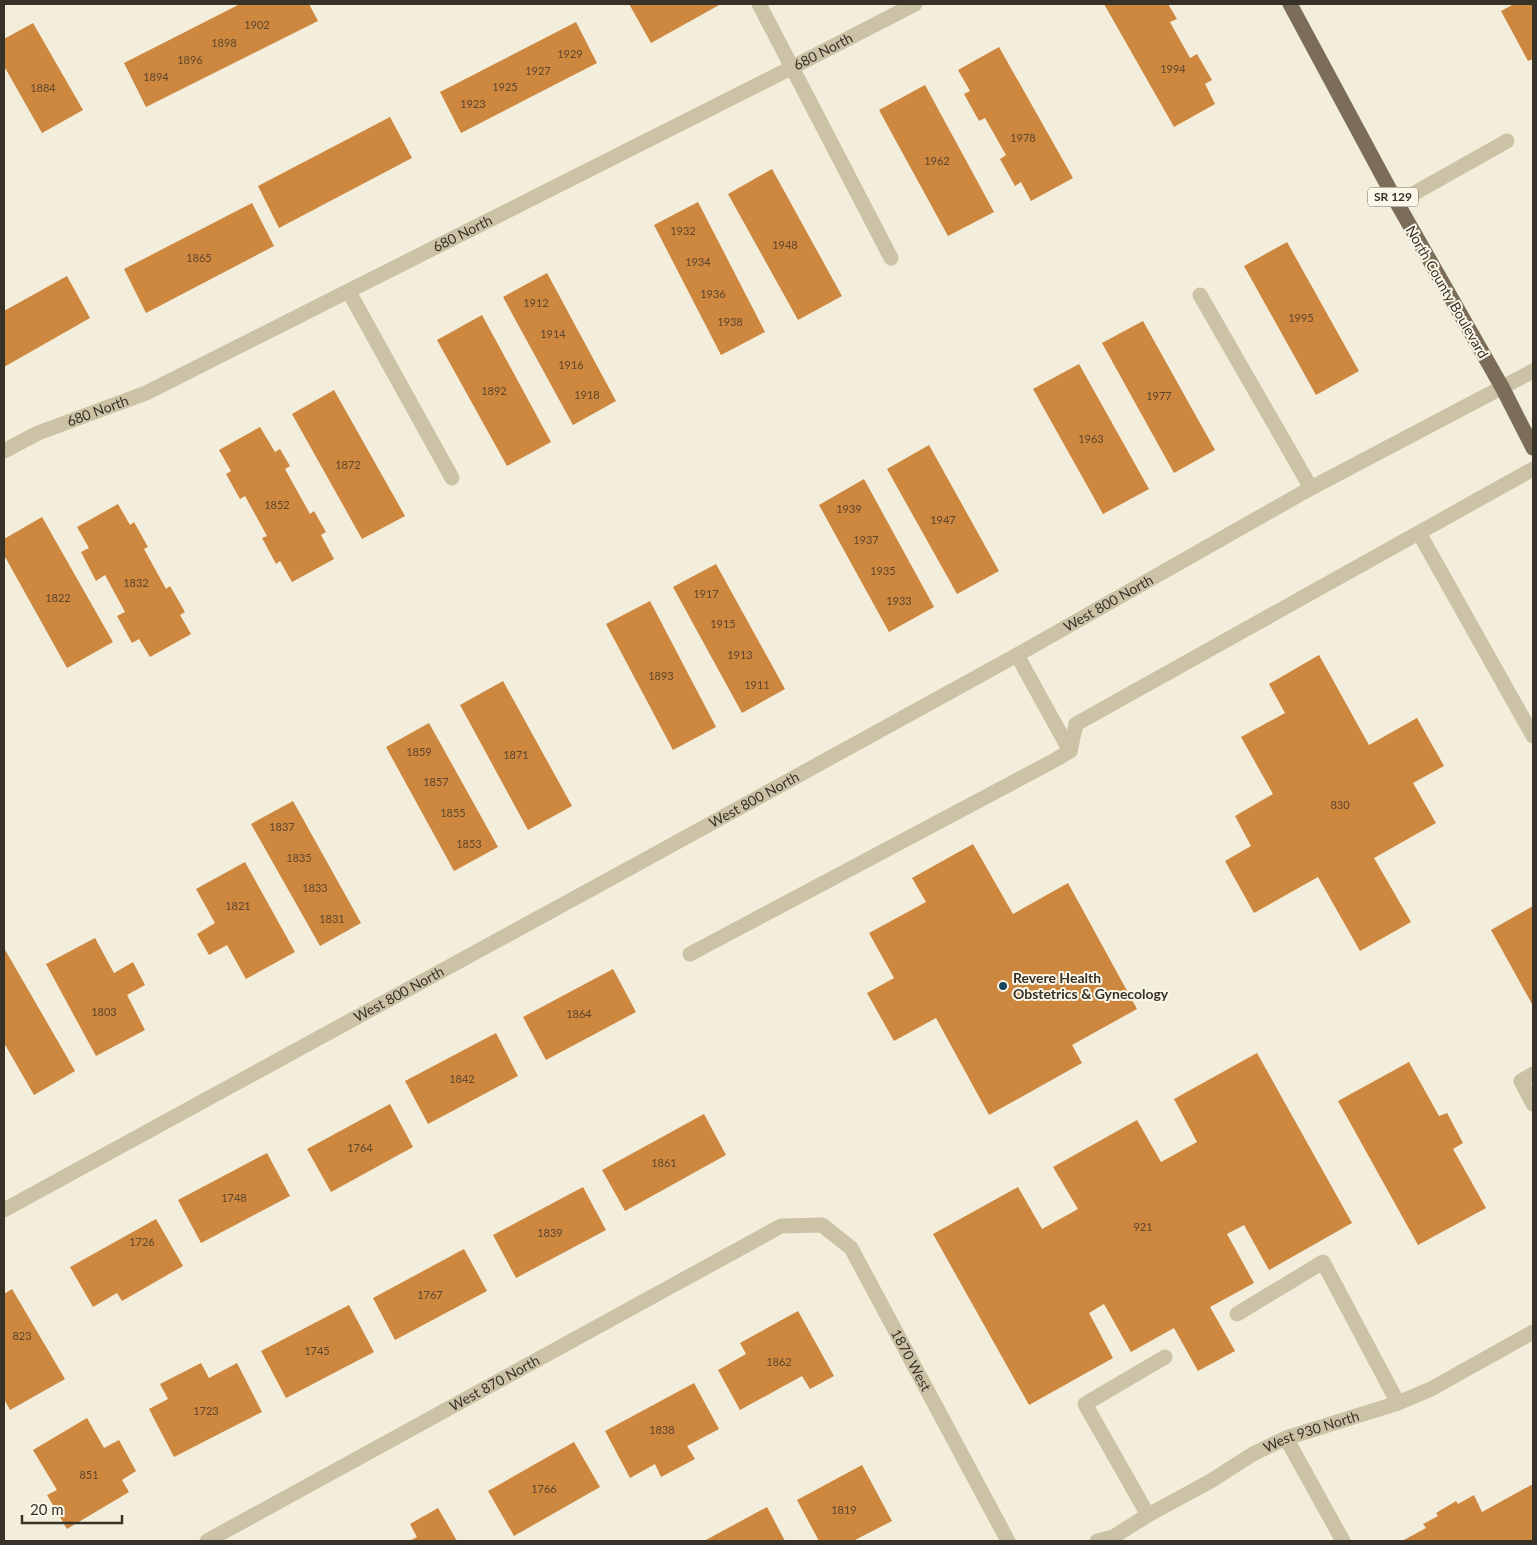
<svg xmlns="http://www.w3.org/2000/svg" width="1537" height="1545" viewBox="0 0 1537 1545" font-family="Lato,sans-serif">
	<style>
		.building { fill: #cd873f }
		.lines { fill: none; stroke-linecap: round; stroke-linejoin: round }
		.minor { stroke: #ccc2a6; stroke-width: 15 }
		.major { stroke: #7b6d58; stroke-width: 15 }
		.poi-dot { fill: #1a465c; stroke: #fbf7e8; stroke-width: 2 }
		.labels { text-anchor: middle; stroke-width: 4; stroke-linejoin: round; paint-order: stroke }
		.number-label { font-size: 11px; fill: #5d462d }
		.shield { fill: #fbf7e8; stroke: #726c61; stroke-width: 1 }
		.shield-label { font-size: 12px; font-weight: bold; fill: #383127 }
		.street-label { font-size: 14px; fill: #383127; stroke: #fbf7e8 }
		.poi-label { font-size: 14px; font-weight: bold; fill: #383127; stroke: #fbf7e8; text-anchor: start }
	</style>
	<rect width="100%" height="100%" fill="#f3eedb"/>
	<path class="building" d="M 240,4 L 309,4 L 318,21 L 146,107 L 124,63 Z
		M 629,4 L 721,4 L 651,43 Z
		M 1104,4 L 1168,4 L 1177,19 L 1170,22 L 1190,58 L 1197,54 L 1212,80 L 1205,84 L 1215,104 L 1174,127 Z
		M 1514,4 L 1533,4 L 1533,59 L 1528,61 L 1501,11 Z
		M 576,22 L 597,63 L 461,133 L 440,92 Z
		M 33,23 L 83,110 L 42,133 L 4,66 L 4,39 Z
		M 999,47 L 1073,178 L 1031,201 L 1021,182 L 1015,186 L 1000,159 L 1006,155 L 985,118 L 979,121 L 964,94 L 970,91 L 958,70 Z
		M 925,85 L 994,212 L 948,236 L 879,110 Z
		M 390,117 L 412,158 L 279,228 L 258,186 Z
		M 772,169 L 842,296 L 798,320 L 728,194 Z
		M 698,202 L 765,332 L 721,355 L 654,225 Z
		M 252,203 L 274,246 L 146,313 L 124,269 Z
		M 1287,242 L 1359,371 L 1316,395 L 1244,266 Z
		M 547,273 L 616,401 L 573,425 L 503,297 Z
		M 67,276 L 90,318 L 4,367 L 4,311 Z
		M 482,315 L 551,442 L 507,466 L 437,340 Z
		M 1143,321 L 1215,450 L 1174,473 L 1102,343 Z
		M 1079,364 L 1149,489 L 1103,514 L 1033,389 Z
		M 334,390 L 405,516 L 362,539 L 292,414 Z
		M 260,427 L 275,452 L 280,449 L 290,466 L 285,469 L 310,514 L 314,511 L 326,532 L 321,535 L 334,559 L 292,582 L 280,561 L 276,564 L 262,538 L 267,536 L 245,496 L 240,499 L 226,474 L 231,471 L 219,450 Z
		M 929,445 L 999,571 L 957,594 L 887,469 Z
		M 864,479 L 934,607 L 889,632 L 819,505 Z
		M 118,504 L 130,525 L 134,522 L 148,547 L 144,549 L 166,589 L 170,586 L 185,612 L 180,615 L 191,634 L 150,657 L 139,639 L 132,643 L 117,616 L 125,612 L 105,575 L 96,581 L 81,552 L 89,548 L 77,527 Z
		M 42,517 L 113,642 L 67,668 L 4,555 L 4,539 Z
		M 716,564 L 785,689 L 742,713 L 673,587 Z
		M 650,601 L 716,727 L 673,750 L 606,624 Z
		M 1319,655 L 1369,745 L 1417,718 L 1444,766 L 1413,783 L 1436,823 L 1374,858 L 1411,922 L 1360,951 L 1318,877 L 1254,913 L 1225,861 L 1251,846 L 1235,816 L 1273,794 L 1241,737 L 1285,713 L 1269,684 Z
		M 503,681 L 572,806 L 528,830 L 460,705 Z
		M 429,723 L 498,847 L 454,871 L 386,747 Z
		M 293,801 L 361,923 L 320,946 L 251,824 Z
		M 973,844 L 1013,914 L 1068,883 L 1137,1009 L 1072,1045 L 1082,1063 L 989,1115 L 936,1018 L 894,1041 L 867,993 L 894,978 L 869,933 L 926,902 L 912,878 Z
		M 245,862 L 295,952 L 246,979 L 227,945 L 209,955 L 197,934 L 215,923 L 196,889 Z
		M 1533,906 L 1533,1003 L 1532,1004 L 1491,930 Z
		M 95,938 L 114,973 L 133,962 L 145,985 L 127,995 L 145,1030 L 96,1056 L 46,964 Z
		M 4,948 L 75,1071 L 34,1095 L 4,1043 Z
		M 613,969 L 636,1012 L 546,1060 L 523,1017 Z
		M 496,1033 L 518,1076 L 428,1124 L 405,1081 Z
		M 1257,1053 L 1352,1223 L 1269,1270 L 1244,1225 L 1227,1234 L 1254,1283 L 1210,1307 L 1235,1351 L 1198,1371 L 1174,1328 L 1131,1352 L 1104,1304 L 1089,1313 L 1113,1358 L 1029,1405 L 933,1234 L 1018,1187 L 1042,1229 L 1078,1209 L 1053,1167 L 1137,1120 L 1161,1162 L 1197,1142 L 1174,1099 Z
		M 1409,1062 L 1439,1116 L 1447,1113 L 1463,1143 L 1453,1149 L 1486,1208 L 1418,1245 L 1338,1101 Z
		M 390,1104 L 413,1147 L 331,1192 L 307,1149 Z
		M 704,1114 L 726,1155 L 625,1211 L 602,1170 Z
		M 267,1153 L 290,1196 L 201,1243 L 178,1200 Z
		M 583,1187 L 606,1230 L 516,1278 L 493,1235 Z
		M 156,1219 L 183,1266 L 122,1301 L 117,1293 L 93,1307 L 70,1267 Z
		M 464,1249 L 487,1291 L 395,1340 L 373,1298 Z
		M 12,1289 L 65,1379 L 10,1410 L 4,1399 L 4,1294 Z
		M 349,1305 L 374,1352 L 286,1398 L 261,1351 Z
		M 798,1311 L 834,1376 L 810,1389 L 802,1376 L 740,1410 L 718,1370 L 746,1354 L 740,1343 Z
		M 201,1363 L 209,1378 L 237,1363 L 262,1412 L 174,1457 L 149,1409 L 168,1399 L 160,1384 Z
		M 694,1383 L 719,1429 L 687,1446 L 695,1459 L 661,1477 L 655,1464 L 630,1478 L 605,1431 Z
		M 87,1418 L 104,1448 L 119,1440 L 136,1471 L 122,1480 L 129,1492 L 67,1529 L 47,1495 L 57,1490 L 33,1450 Z
		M 574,1442 L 600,1487 L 514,1536 L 488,1491 Z
		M 862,1465 L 892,1521 L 853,1541 L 819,1541 L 797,1500 Z
		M 1533,1484 L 1533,1541 L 1402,1541 L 1426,1528 L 1423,1524 L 1438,1516 L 1436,1513 L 1456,1501 L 1458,1504 L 1474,1495 L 1482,1512 Z
		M 767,1507 L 785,1541 L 704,1541 Z
		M 438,1508 L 457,1541 L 409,1541 L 417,1537 L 410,1524 Z"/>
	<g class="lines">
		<g class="minor">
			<path d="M 759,4 L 891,258"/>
			<path d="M 1397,203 L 1507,141"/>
			<path d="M 349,292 L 452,478"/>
			<path d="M 1200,295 L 1311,488"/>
			<path id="s1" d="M 4,451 L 38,433 L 146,393 L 791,68 L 915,4"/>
			<path d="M 1419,533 L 1533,736"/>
			<path d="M 1017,655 L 1070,751"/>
			<path d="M 690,954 L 1055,760 L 1070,751 L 1076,724 L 1533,469"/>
			<path d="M 1533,1074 L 1521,1081 L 1533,1104"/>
			<path id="s2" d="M 4,1210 L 639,863 L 1017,655 L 1311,488 L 1533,371"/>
			<path d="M 1237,1314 L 1323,1262 L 1398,1403"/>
			<path d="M 1286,1438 L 1343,1541"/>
			<path d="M 1148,1515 L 1085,1404 L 1165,1357"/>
			<path id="s3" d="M 207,1541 L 781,1226 L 822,1225 L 851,1248 L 1008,1541"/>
			<path id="s4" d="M 1097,1541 L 1113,1537 L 1148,1515 L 1209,1482 L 1253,1454 L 1286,1438 L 1398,1403 L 1431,1389 L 1533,1332"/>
		</g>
		<path class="major" d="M 1290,4 L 1397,203 L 1502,387 L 1533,448"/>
	</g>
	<circle class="poi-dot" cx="1003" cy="986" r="5"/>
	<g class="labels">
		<g class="number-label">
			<text x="257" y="29">1902</text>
			<text x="224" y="47">1898</text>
			<text x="570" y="58">1929</text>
			<text x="190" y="64">1896</text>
			<text x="1173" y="73">1994</text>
			<text x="538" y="75">1927</text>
			<text x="156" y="81">1894</text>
			<text x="505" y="91">1925</text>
			<text x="43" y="92">1884</text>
			<text x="473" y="108">1923</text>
			<text x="1023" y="142">1978</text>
			<text x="937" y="165">1962</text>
			<text x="683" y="235">1932</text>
			<text x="785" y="249">1948</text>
			<text x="199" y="262">1865</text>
			<text x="698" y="266">1934</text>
			<text x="713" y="298">1936</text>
			<text x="536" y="307">1912</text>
			<text x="1301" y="322">1995</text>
			<text x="730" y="326">1938</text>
			<text x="553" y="338">1914</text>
			<text x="571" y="369">1916</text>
			<text x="494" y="395">1892</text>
			<text x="587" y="399">1918</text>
			<text x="1159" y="400">1977</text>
			<text x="1091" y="443">1963</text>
			<text x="348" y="469">1872</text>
			<text x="277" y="509">1852</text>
			<text x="849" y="513">1939</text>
			<text x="943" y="524">1947</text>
			<text x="866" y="544">1937</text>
			<text x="883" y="575">1935</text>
			<text x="136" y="587">1832</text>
			<text x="706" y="598">1917</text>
			<text x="58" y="602">1822</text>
			<text x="899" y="605">1933</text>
			<text x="723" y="628">1915</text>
			<text x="740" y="659">1913</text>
			<text x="661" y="680">1893</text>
			<text x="757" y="689">1911</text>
			<text x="419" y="756">1859</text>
			<text x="516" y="759">1871</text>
			<text x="436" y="786">1857</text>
			<text x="1340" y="809">830</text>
			<text x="453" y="817">1855</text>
			<text x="282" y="831">1837</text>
			<text x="469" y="848">1853</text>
			<text x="299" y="862">1835</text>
			<text x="315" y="892">1833</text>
			<text x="238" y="910">1821</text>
			<text x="332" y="923">1831</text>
			<text x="104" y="1016">1803</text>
			<text x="579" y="1018">1864</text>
			<text x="462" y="1083">1842</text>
			<text x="360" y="1152">1764</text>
			<text x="664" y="1167">1861</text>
			<text x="234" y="1202">1748</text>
			<text x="1143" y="1231">921</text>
			<text x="550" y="1237">1839</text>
			<text x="142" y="1246">1726</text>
			<text x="430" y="1299">1767</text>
			<text x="22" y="1340">823</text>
			<text x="317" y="1355">1745</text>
			<text x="779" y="1366">1862</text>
			<text x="206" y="1415">1723</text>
			<text x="662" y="1434">1838</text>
			<text x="89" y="1479">851</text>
			<text x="544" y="1493">1766</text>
			<text x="844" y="1514">1819</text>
		</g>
		<rect class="shield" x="1368" y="187.5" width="50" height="19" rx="4"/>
		<g class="shield-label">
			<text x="1393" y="201">SR 129</text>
		</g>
		<g class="street-label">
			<text dy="5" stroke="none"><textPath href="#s1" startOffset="912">680 North</textPath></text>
			<text dy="5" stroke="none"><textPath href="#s1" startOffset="508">680 North</textPath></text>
			<text transform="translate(1447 292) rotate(60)" y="5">North County Boulevard</text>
			<text dy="5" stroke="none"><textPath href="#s1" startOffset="102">680 North</textPath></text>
			<text dy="5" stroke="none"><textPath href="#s2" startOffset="1260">West 800 North</textPath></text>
			<text dy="5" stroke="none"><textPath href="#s2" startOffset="855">West 800 North</textPath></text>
			<text dy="5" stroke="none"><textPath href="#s2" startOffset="450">West 800 North</textPath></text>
			<text dy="5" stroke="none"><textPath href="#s3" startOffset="860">1870 West</textPath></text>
			<text dy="5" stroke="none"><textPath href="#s3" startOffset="328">West 870 North</textPath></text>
			<text dy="5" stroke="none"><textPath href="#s4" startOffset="242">West 930 North</textPath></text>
		</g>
		<g class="poi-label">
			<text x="1013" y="983">Revere Health<tspan x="1013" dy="16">Obstetrics &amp; Gynecology</tspan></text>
		</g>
	</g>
	<rect width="1537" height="1545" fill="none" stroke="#383127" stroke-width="10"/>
	<path d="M22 1515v8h100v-8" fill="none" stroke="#383127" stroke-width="2.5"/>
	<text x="30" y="1515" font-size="15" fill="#383127" stroke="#fbf7e8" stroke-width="4" paint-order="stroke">20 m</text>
</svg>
